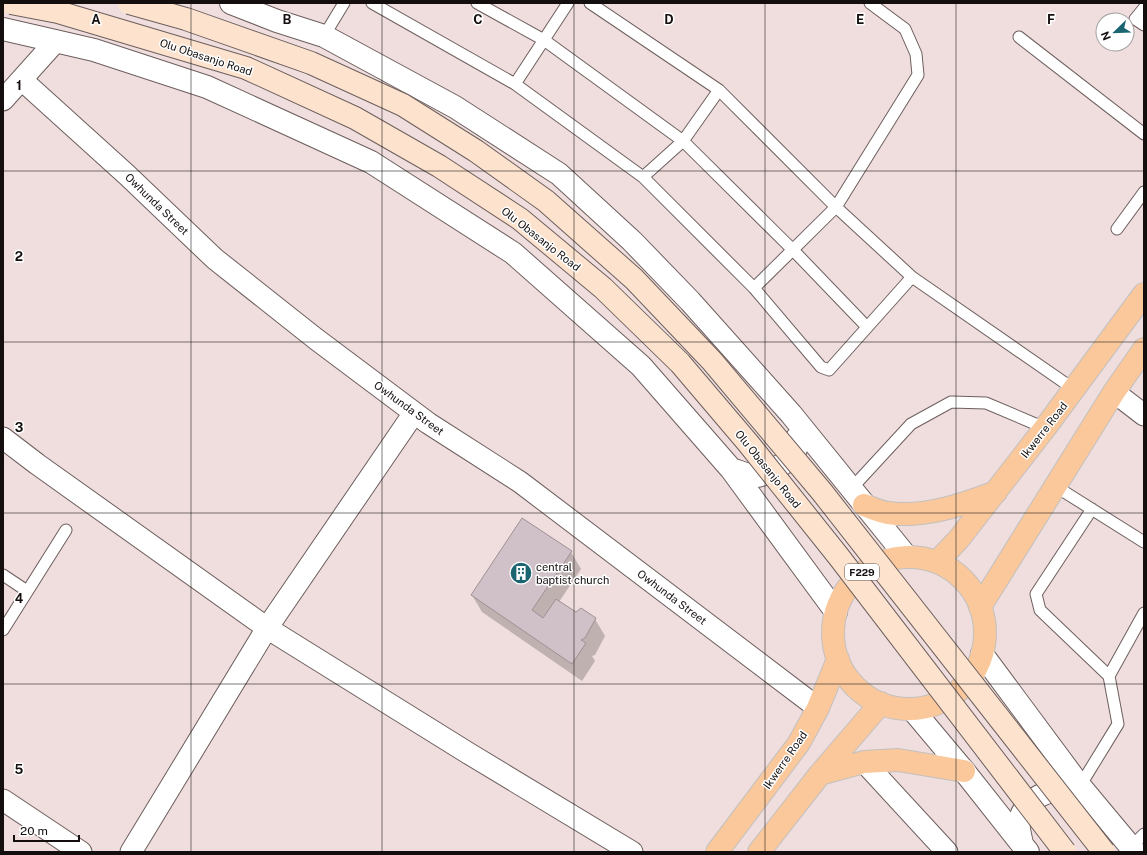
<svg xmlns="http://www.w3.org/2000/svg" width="1147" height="855" viewBox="0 0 1147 855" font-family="'Public Sans',sans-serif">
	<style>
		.shadow { fill: #0003 }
		.building { fill: #d0c1c8; stroke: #9f9096 }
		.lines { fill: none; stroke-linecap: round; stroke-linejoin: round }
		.service-casing { stroke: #6d5f5d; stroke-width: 13 }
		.minor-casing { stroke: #6d5f5d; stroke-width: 23 }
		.tertiary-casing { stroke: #6d5f5d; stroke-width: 24 }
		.primary-casing { stroke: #c2c1c0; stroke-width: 24 }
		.service { stroke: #fff; stroke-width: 11 }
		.minor { stroke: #fff; stroke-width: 21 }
		.tertiary { stroke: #fff; stroke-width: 22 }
		.primary { stroke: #fbc89b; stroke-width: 22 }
		.secondary-bridge-casing { stroke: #6d5f5d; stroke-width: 24; stroke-linecap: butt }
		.secondary-bridge { stroke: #fde3cd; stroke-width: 22 }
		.grid { fill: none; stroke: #140f0e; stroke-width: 1; stroke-opacity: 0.55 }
		.labels { text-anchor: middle; stroke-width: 3; stroke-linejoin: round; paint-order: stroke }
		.shield { fill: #fff; stroke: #5a5756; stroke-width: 1 }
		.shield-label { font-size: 10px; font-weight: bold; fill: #140f0e }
		.street-label { font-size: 11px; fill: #140f0e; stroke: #fff }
		.poi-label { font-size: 11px; fill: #140f0e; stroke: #fff; text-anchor: start }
		.grid-label { font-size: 13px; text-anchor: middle; font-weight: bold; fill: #140f0e; stroke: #fff; stroke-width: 3; stroke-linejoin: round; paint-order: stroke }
	</style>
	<rect width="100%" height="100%" fill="#efdedd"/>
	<path class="shadow" d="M 571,552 L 581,569 L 559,602 L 576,614 L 595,619 L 605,636 L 595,655 L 592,656 L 595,661 L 582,681 L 482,612 L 472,595 Z"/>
	<path class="building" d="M 522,518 L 572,551 L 532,610 L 543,618 L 556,599 L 576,612 L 581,608 L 596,618 L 585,638 L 581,640 L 586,643 L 572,664 L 471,595 Z"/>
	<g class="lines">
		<g class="service-casing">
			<path id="service" d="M 372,3 L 515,84 L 643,177 L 754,288 L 821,367 L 829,370 L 912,277
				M 477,3 L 544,40 L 683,141 L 793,250 L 867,327
				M 590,3 L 719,90 L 836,207 L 912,277 L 1075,390
				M 1144,8 L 1135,19 L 1144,25
				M 324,36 L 344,3
				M 1019,37 L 1144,134
				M 515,84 L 568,3
				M 643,177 L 683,141 L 719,90
				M 1117,229 L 1144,192
				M 754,288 L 836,207 L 918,75 L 916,54 L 905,29 L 870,3
				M 1055,486 L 1144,542
				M 851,489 L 911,424 L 951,402 L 986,403 L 1045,428
				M 1092,509 L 1036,594 L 1040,610 L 1109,676
				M 3,575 L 27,591
				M 3,630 L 66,530
				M 1080,786 L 1118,724 L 1109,676 L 1144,613
				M 1131,847 L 1144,834"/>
		</g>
		<g class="minor-casing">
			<path id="minor" d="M 22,80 L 127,175 L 215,259 L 316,339 L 428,423 L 520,482 L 818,708
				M 3,100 L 56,41
				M 1114,392 L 1144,415
				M 3,438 L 37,464 L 267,628 L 468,753 L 632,852
				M 864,762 L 947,852
				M 3,800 L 81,852
				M 131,852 L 267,628 L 414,413"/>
		</g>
		<g class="tertiary-casing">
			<path id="tertiary" d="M 231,3 L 277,21 L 324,36 L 455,107 L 559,174 L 632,241 L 690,301 L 791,414 L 906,556
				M 3,29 L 94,50 L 207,87 L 371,162 L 513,253 L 641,366 L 731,469 L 836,612
				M 731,469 C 738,471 749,476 756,476 C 772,474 801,456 797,438
				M 982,654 L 1080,786 L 1135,852
				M 912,709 L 964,771 L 1028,852
				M 1022,844 C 1021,838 1018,829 1019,823 C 1024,798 1051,786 1074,792"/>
		</g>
		<g class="primary-casing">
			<path id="primary" d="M 864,505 C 872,508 880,512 888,513 C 924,518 962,505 996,492
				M833 633a76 76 0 1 1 152 0a76 76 0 1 1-152 0Z
				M 937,562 L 958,540 L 1045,428 L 1144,294
				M 980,607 L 1114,392 L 1144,349
				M 820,774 L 864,762 L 898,760 L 964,771
				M 717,852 L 799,743 L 818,708 L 838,659
				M 759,852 L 820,774 L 881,703"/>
		</g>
		<use href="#service" class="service"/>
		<use href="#minor" class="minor"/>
		<use href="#tertiary" class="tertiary"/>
		<use href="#primary" class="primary"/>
		<g class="secondary-bridge-casing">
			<path id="secondary-bridge" d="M 11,3 L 58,12 L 246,68 L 355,118 L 439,166 L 520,219 L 603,288 L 680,363 L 748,443 L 839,557 L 1065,852
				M 129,3 L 186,19 L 311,63 L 403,105 L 476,151 L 546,201 L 634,279 L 712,361 L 822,492 L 1104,852"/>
		</g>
		<use href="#secondary-bridge" class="secondary-bridge"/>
	</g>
	<path class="grid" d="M 191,3 L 191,852M 382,3 L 382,852M 574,3 L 574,852M 765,3 L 765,852M 956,3 L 956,852M 3,171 L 1144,171M 3,342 L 1144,342M 3,513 L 1144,513M 3,684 L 1144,684"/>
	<defs>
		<g id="building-disc" transform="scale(1.15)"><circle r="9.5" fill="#1a6570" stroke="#fff"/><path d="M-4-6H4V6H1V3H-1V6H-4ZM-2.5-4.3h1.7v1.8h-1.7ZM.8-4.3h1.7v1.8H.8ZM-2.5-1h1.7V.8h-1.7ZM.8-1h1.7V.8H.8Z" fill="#fff"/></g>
	</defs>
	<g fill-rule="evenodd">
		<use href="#building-disc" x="521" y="573"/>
	</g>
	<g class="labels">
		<rect class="shield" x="845" y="564" width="34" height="16" rx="3"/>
		<g class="shield-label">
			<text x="862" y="576">F229</text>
		</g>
		<g class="street-label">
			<text transform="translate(206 57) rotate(18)" y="4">Olu Obasanjo Road</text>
			<text transform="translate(157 204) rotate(44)" y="4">Owhunda Street</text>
			<text transform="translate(541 239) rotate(38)" y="4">Olu Obasanjo Road</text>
			<text transform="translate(409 408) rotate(36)" y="4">Owhunda Street</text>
			<text transform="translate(1044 430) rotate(-52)" y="4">Ikwerre Road</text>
			<text transform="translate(768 469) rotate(51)" y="4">Olu Obasanjo Road</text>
			<text transform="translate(672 597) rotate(37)" y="4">Owhunda Street</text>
			<text transform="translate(785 760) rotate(-55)" y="4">Ikwerre Road</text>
		</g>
		<g class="poi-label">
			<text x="536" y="571">central<tspan x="536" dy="13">baptist church</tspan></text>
		</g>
	</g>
	<g class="grid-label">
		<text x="96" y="24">A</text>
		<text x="287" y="24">B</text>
		<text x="478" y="24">C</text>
		<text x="669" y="24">D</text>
		<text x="860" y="24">E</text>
		<text x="1051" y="24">F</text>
		<text x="19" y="90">1</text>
		<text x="19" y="261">2</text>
		<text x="19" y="432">3</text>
		<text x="19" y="603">4</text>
		<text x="19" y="774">5</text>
	</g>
	<rect width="1147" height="855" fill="none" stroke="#140f0e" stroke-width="8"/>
	<g transform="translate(1115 32) rotate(247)"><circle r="19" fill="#ffffff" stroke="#a19f9f"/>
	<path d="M0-3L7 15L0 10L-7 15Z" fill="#1a6570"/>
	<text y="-6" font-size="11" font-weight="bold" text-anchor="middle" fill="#140f0e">N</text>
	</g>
	<path d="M14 835v6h65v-6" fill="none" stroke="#140f0e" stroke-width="2"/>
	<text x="20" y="835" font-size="12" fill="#140f0e" stroke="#ffffff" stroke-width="3" paint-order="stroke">20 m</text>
</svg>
